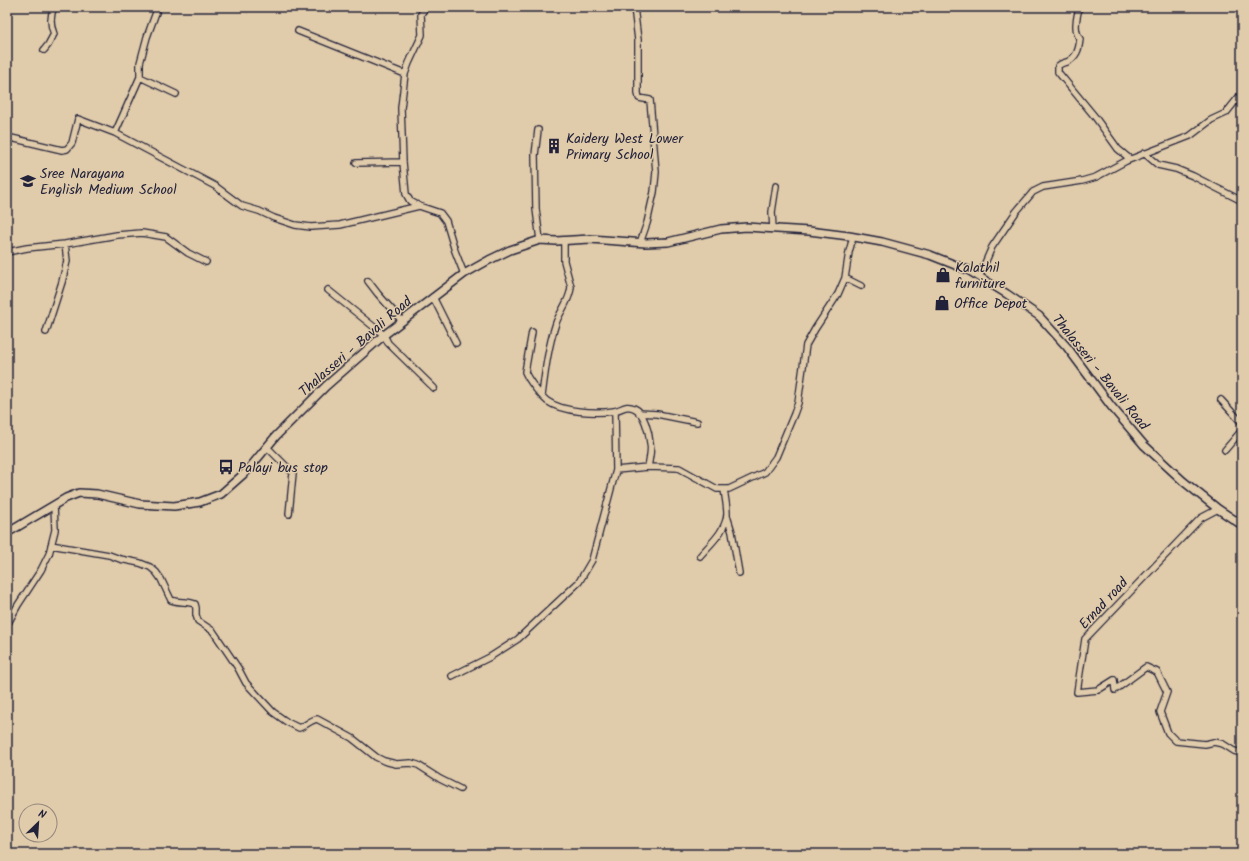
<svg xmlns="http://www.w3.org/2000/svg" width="1249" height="861" viewBox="0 0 1249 861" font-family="Kalam,sans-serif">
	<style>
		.built { fill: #d2bea2 }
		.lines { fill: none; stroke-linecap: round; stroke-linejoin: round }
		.minor-casing { stroke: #22223b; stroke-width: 8 }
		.major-casing { stroke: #22223b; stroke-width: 10 }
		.minor { stroke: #e0cbaa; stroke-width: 5.5 }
		.major { stroke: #e0cbaa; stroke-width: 7 }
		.labels { text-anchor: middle; stroke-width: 3; stroke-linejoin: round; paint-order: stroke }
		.poi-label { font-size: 14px; fill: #22223b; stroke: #e0cbaa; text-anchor: start }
		.street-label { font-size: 14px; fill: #22223b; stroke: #e0cbaa }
	</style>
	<rect width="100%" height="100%" fill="#e0cbaa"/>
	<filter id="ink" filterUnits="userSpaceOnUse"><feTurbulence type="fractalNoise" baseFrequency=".025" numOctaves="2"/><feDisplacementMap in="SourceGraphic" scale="8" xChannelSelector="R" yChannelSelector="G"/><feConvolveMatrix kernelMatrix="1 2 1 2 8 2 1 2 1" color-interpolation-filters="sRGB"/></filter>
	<g filter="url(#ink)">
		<path class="built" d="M 229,7 L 250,7 L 248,14 Z"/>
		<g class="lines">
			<g class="minor-casing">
				<path id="minor" d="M 426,7 L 421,14 L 422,35 L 409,63 L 405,74 L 401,108 L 403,162 L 406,194 L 410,201 L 419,206 L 440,213 L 446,221 L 455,251 L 464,274
					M 634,7 L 638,40 L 638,93 L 639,98 L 650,100 L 656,172 L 654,192 L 647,223 L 640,243
					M 1079,7 C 1077,18 1073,29 1080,39 C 1079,49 1077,57 1067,62 C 1063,63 1061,63 1058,66 L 1058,72 L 1095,117 L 1118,149 L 1130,159
					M 298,31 L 405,74
					M 44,50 L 48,45 L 54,34 C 50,25 50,16 54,7
					M 140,77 L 176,94
					M 538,130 L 535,155 L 536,209 L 540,240
					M 115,133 L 215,186 L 242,206 L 259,211 L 274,218 L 295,225 L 311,227 L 340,225 L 419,206
					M 7,137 L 62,150 L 67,149 L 72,143 L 78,119 L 115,133 L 140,77 L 140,63 L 147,37 L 158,7
					M 1144,153 L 1158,165 L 1176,169 L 1193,176 L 1242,201
					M 356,163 L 403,162
					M 773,229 L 772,212 L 776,186
					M 7,252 L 27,248 L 65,244 L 117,235 L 142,233 L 166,237 L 188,253 L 206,262
					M 979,277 L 992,247 L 1016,212 L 1033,192 L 1043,187 L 1082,181 L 1096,177 L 1126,161 L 1190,136 L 1211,120 L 1226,113 L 1242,93
					M 845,278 L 861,286
					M 368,281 L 378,294 L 402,321
					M 328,290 L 384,335 L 388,343 L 434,388
					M 433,297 L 456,343
					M 46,332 L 62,282 L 67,261 L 65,244
					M 532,332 L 525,372 C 529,381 540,395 547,401 C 562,412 596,414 614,411 C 621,410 626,404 634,408 C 644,412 649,432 650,443 C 652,450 649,460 648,467 L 679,468 L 717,489 L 729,489 L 765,472 L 776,457 L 794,414 L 798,403 L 806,345 L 815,329 L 838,294 L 845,278 L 849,252 L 853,237
					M 542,396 C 545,372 548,347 556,323 C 560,311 570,301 571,287 L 564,261 L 564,240
					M 1221,400 L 1242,423
					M 639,413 L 657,414 L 697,422
					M 267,447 L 293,473 L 289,514
					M 1225,450 L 1242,430
					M 616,470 L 648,467
					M 1218,509 L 1201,518 L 1085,639 L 1077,692 L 1098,690 L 1114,680 L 1115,690 L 1146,667 L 1157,672 L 1167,692 L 1160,712 L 1168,733 L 1176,741 L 1205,744 L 1214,742 L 1223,744 L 1234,751 L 1242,753
					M 727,516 L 732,532 L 739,573
					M 51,545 L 109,555 L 120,559 L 140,563 L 150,567 L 156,572 L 161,579 L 171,600 C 179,603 187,601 195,604 L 196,608 L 196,615 L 198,621 L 213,631 L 238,668 L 246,683 L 273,712 L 287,722 L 299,728 C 306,726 310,720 317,719 L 352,738 L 376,757 L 384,761 L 396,764 L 411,763 L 418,765 L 440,779 L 460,789
					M 700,556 C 710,544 726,531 727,514 C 727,506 725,497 724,489
					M 7,625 L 18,605 L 41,570 L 49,554 L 55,530 L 54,505
					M 452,676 L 490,657 L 518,639 L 579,582 L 592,560 L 616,470 L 615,411"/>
			</g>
			<g class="major-casing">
				<path id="major" d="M 7,533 L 66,498 L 79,493 L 97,494 L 140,504 L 174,506 L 200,502 L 221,494 L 247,471 L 276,436 L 326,386 L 384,335 L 464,274 L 489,260 L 510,250 L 540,240 L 556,241 L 590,239 L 646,243 L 668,242 L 721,229 L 747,227 L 809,231 L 849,236 L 882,242 L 930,255 L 968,270 L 1007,294 L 1039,316 L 1067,347 L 1111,406 L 1144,445 L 1183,481 L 1218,509 L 1242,525"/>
			</g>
			<use href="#minor" class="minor"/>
			<use href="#major" class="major"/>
		</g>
	</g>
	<defs>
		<g id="building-bare" transform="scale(1.2)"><path d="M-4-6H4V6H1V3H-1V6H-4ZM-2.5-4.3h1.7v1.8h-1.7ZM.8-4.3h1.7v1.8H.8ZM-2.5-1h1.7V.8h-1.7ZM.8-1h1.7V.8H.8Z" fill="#22223b" stroke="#e0cbaa" stroke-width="2.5" paint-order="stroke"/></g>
		<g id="school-bare" transform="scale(1.2)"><path d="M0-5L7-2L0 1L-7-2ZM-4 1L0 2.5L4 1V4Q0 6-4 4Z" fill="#22223b" stroke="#e0cbaa" stroke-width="2.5" paint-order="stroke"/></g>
		<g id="shop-bare" transform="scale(1.2)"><path d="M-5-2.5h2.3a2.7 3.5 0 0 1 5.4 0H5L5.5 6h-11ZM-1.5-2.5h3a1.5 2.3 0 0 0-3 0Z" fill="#22223b" stroke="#e0cbaa" stroke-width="2.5" paint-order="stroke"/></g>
		<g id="bus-bare" transform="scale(1.2)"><path d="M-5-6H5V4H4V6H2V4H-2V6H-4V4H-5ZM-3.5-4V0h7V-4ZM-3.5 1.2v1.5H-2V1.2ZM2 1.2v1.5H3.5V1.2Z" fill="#22223b" stroke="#e0cbaa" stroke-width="2.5" paint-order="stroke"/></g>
	</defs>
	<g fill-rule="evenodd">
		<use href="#building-bare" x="554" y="146"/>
		<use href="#school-bare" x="28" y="181"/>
		<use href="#shop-bare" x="943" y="275"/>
		<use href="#shop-bare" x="942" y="303"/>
		<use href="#bus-bare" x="226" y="467"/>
	</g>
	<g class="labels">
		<g class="poi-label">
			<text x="566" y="143">Kaidery West Lower<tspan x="566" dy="16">Primary School</tspan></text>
			<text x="40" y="178">Sree Narayana<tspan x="40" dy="16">English Medium School</tspan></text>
			<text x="955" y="272">Kalathil<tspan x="955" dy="16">furniture</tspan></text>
			<text x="954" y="308">Office Depot</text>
			<text x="238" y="472">Palayi bus stop</text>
		</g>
		<g class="street-label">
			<text transform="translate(355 346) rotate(-41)" y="5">Thalasseri - Bavali Road</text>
			<text transform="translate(1101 372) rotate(51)" y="5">Thalasseri - Bavali Road</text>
			<text transform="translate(1103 603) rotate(-47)" y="5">Ernad road</text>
		</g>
	</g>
	<rect width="1249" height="861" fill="none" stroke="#e0cbaa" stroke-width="24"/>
	<rect x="12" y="12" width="1225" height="837" fill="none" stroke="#22223b" stroke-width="1.5" filter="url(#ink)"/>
	<g transform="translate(38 823) rotate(25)"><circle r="19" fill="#e0cbaa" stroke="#94877e"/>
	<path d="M0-3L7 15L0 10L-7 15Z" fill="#22223b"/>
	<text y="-6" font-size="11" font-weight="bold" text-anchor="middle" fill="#22223b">N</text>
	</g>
</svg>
